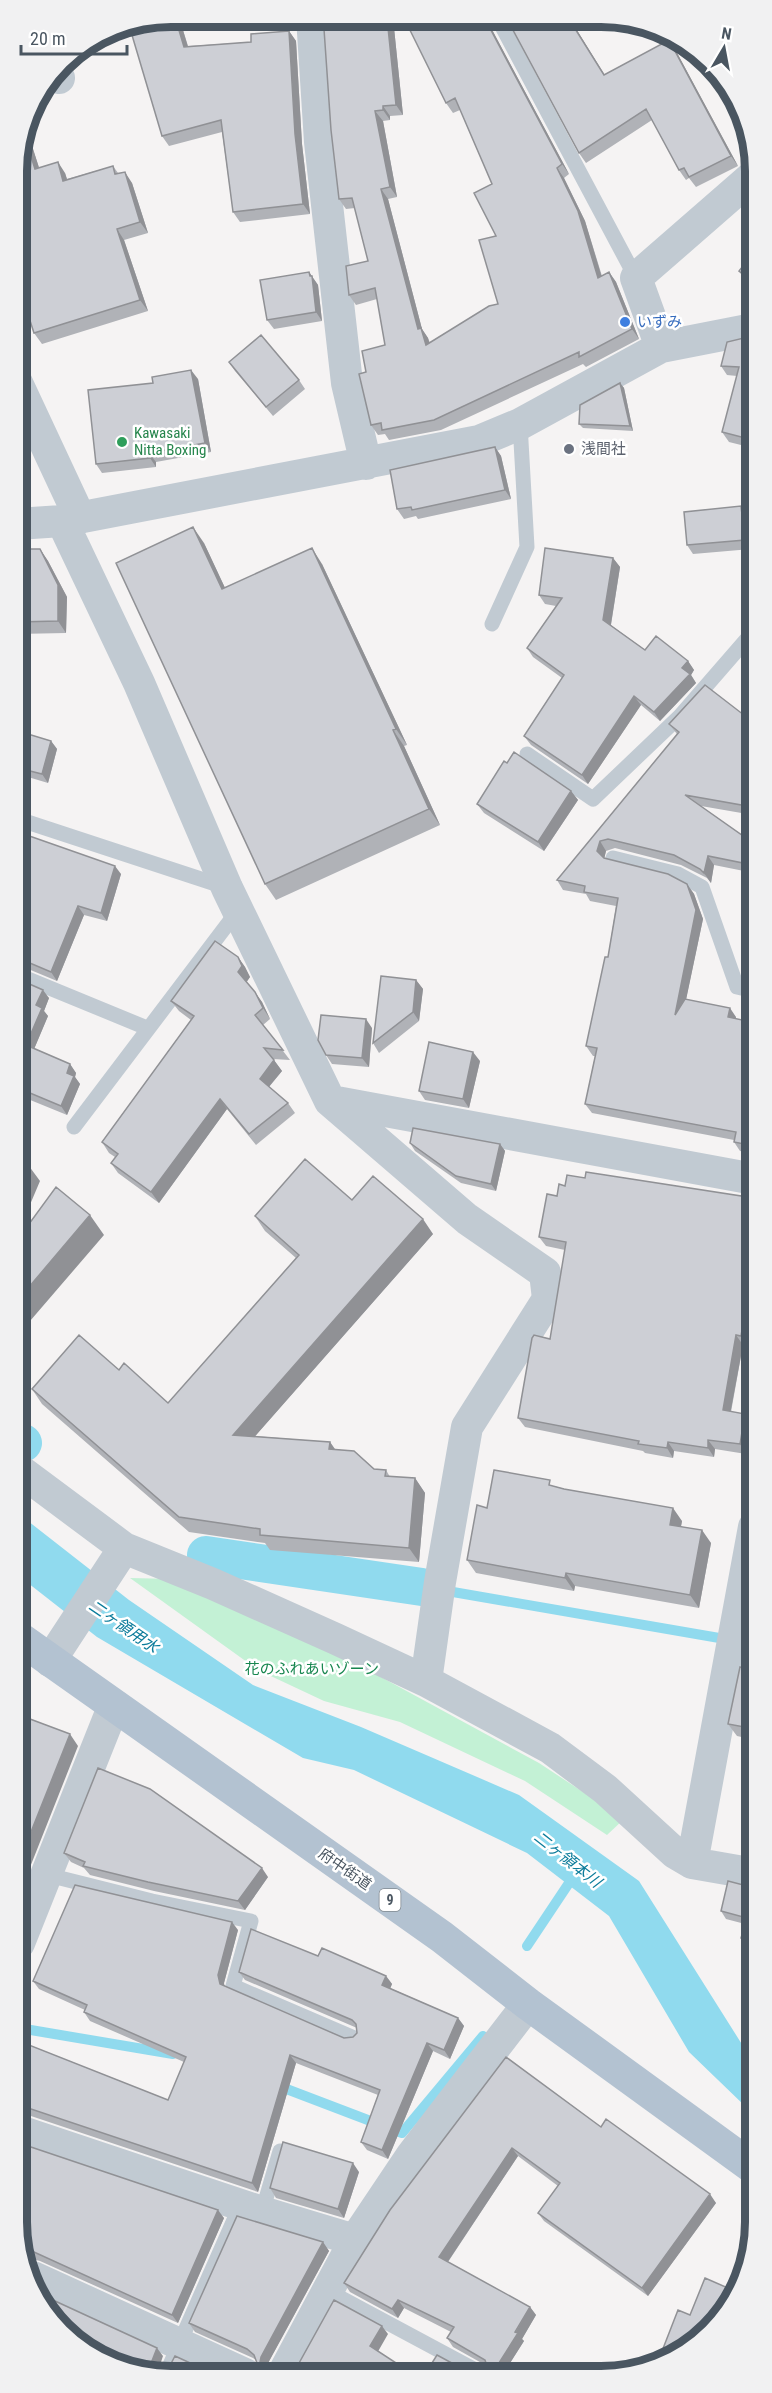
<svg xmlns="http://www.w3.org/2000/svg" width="772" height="2393" viewBox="0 0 772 2393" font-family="'Roboto Condensed','Noto Sans JP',sans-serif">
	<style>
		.green { fill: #c3f1d5 }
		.water { fill: #90daee }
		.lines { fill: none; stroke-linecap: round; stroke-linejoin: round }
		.stream { stroke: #90daee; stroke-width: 10 }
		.canal { stroke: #90daee; stroke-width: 38 }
		.lane { stroke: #c1cad2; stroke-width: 15 }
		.street { stroke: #c1cad2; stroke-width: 32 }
		.primary { stroke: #b3c2d1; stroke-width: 33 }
		.wall { fill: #b0b2b7 }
		.shaded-wall { fill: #909195 }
		.building { fill: #cdcfd5; stroke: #909195; stroke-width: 1.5 }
		.shop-dot { fill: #3f7fe0; stroke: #fff; stroke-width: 2 }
		.leisure-dot { fill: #2e9e5b; stroke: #fff; stroke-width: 2 }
		.worship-dot { fill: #6b7280; stroke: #fff; stroke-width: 2 }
		.labels { text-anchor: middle; stroke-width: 5; stroke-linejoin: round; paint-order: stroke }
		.shield { fill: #fff; stroke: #808990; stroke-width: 1.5 }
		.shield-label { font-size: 14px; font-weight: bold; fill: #4a5661 }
		.shop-label { font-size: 15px; fill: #366cbe; stroke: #fff; text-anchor: start }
		.leisure-label { font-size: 15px; fill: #27864d; stroke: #fff; text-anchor: start }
		.worship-label { font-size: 15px; fill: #5b616d; stroke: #fff; text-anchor: start }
		.park-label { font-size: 15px; fill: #17864f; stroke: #fff }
		.street-label { font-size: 15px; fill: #4a5661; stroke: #fff }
		.water-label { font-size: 16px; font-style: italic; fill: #0c7c9b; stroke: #fff }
		.rim { fill: none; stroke: #4a5661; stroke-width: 8 }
	</style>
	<rect width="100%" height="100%" fill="#f5f3f3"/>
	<path class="green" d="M 130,1578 L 174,1579 L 346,1658 L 539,1763 L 624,1819 L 607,1835 L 525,1781 L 400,1722 L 324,1701 L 258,1670 Z"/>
	<path class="water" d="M 19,1514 L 129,1600 L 253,1685 L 361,1727 L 519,1795 L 639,1881 L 755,2065 L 755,2098 L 746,2107 L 689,2052 L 609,1916 L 527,1853 L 354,1770 L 303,1758 L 97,1637 L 19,1576 Z"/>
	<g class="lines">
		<path class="stream" d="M 453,1592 L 754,1644
			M 527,1946 L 575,1874
			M 19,2028 L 173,2054
			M 276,2085 L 402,2133 L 483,2036"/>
		<path class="canal" d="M 18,1440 L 23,1443
			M 206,1555 L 422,1587"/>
		<path class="lane" d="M 498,19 L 636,278
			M 492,624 L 527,547 L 520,424
			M 527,754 L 593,799 L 680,716 L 753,632
			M 18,819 L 225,887
			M 613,858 L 678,874 L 702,887 L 737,987 L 754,991
			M 18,975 L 147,1028
			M 74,1127 L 239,909
			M 48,1875 L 152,1901 L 251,1921 L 233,1986 L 354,2038
			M 262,2212 L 280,2151
			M 328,2291 L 483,2374
			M 166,2374 L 241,2204"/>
		<path class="street" d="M 312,17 L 320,142 L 347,383 L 366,464
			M 55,73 L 59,78
			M 661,347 L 636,278 L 753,176
			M 17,383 L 80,518
			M 62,521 L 139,683 L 227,888 L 330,1101 L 467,1219 L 545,1273 L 548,1299 L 467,1427 L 440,1582 L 426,1681
			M 17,524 L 62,521 L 479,441 L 520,424 L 661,347 L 753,329
			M 331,1101 L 754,1179
			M 18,1469 L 124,1548 L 213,1584 L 336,1639 L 426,1681 L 550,1748 L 605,1789 L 675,1853 L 692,1863 L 755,1874
			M 50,1661 L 124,1548
			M 692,1863 L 754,1527
			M 19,1943 L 114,1705
			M 19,2131 L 262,2212 L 355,2240
			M 33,2277 L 245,2374
			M 283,2374 L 355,2240 L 412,2155 L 528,2004"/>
		<path class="primary" d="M 19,1638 L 442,1937 L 528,2004 L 755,2169"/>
	</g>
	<path class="wall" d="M 179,17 L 188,46 L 251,42 L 289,31 L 296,41 L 302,144 L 310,214 L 240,222 L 233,212 L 222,132 L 169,146 L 162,136 Z
		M 332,18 L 393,18 L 403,115 L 390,116 L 390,120 L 383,121 L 397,197 L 388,199 L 422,329 L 428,338 L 430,343 L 498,304 L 496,236 L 492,184 L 460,110 L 453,113 L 446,103 L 489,24 L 569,174 L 564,178 L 585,221 L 602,276 L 609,272 L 616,282 L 639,339 L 586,367 L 583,364 L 441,430 L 389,440 L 385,434 L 378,435 L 371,425 L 366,372 L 385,345 L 377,299 L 356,305 L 349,295 L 368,261 L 355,208 L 346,209 L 339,199 Z
		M 507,19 L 570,19 L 604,75 L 669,40 L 676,51 L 738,166 L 696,187 L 689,178 L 686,180 L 679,170 L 652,120 L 586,163 L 579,153 Z
		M 124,26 L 78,59 L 73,52 L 112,28 Z
		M 26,127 L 39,168 L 65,173 L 67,179 L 113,166 L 118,173 L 132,183 L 148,233 L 124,240 L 148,311 L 42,344 L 34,333 L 17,160 Z
		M 753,253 L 753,287 L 748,284 L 739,271 Z
		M 309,272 L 318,285 L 322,321 L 274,329 L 267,320 Z
		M 753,337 L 753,448 L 729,442 L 722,432 L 737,376 L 727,375 L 721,366 Z
		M 229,362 L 299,380 L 305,389 L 273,416 L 235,371 Z
		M 198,379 L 211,452 L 156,462 L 156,467 L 102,473 L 96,464 Z
		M 620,383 L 624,388 L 633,431 L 583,428 L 579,424 Z
		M 495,447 L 501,456 L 511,499 L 418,519 L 416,516 L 404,519 L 397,509 Z
		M 17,470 L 26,482 L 31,503 L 17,503 Z
		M 741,506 L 748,515 L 751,549 L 693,554 L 687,545 Z
		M 204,543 L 225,588 L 322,564 L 407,745 L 404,746 L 440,825 L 276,900 L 265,884 Z
		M 17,549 L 40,549 L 48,561 L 67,597 L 66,633 L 17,634 Z
		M 613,558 L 620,567 L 611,625 L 645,650 L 688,661 L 694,670 L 691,675 L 696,683 L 660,721 L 641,705 L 588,784 L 531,745 L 524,736 L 562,678 L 533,657 L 527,648 L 556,606 L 545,604 L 539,595 Z
		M 753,722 L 753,815 L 701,806 L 753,843 L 754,873 L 714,865 L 711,883 L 707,878 L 681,865 L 615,848 L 606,851 L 604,858 L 687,884 L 694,894 L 703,919 L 686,999 L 736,1017 L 736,1019 L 754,1026 L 754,1154 L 740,1151 L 734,1142 L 734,1140 L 592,1113 L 585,1104 L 595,1056 L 593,1056 L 586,1046 L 608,957 L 616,906 L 590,901 L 586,894 L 563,890 L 557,880 L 677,734 L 669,724 Z
		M 18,731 L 51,741 L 57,749 L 48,783 L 18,774 Z
		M 571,791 L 578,800 L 544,851 L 484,813 L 477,804 Z
		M 18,832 L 121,874 L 107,921 L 84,915 L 57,981 L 21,966 L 18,966 Z
		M 238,957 L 245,967 L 250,977 L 246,982 L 262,1002 L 270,1019 L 263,1025 L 290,1060 L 273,1059 L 282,1071 L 269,1087 L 288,1103 L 295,1113 L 256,1145 L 227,1109 L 159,1203 L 118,1173 L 111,1163 L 115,1157 L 109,1153 L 102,1142 L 191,1020 L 179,1011 L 171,1001 Z
		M 18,979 L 49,998 L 44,1011 L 48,1016 L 34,1049 L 70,1064 L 76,1073 L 75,1077 L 80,1084 L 67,1115 L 18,1095 Z
		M 416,980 L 423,989 L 419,1021 L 379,1053 L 373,1043 Z
		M 372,1028 L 369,1067 L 332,1064 L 326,1055 Z
		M 480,1061 L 469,1108 L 425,1100 L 419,1091 Z
		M 410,1143 L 500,1144 L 505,1151 L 496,1191 L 461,1183 L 415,1151 Z
		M 585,1178 L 754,1198 L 754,1308 L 747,1346 L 743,1345 L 731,1412 L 751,1423 L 746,1454 L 715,1449 L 714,1457 L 674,1451 L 673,1458 L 645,1453 L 643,1451 L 525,1427 L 518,1418 L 550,1339 L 565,1250 L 546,1246 L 539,1237 L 557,1196 L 565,1186 Z
		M 352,1200 L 433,1234 L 255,1436 L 330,1442 L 335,1449 L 374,1469 L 386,1470 L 390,1477 L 415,1478 L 425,1493 L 419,1562 L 270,1550 L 265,1543 L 189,1532 L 42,1404 L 32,1389 L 119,1370 L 168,1403 L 296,1258 L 265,1231 L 255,1216 Z
		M 554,1486 L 682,1521 L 681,1526 L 711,1543 L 699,1608 L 575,1586 L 574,1591 L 476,1573 L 467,1560 Z
		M 754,1670 L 755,1740 L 737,1736 L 728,1724 Z
		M 64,1853 L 268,1877 L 245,1910 L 154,1891 L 90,1875 L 84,1868 L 71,1862 Z
		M 755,1888 L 755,1949 L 747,1946 L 741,1938 L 745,1924 L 726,1919 L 721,1911 Z
		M 238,1930 L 224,1983 L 224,1986 L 344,2038 L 353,2037 L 357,2033 L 357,2028 L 245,1980 L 239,1972 L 318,1956 L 386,1976 L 392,1984 L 390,1988 L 458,2018 L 464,2026 L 450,2059 L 433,2051 L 388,2159 L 367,2150 L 361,2142 L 378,2095 L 296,2063 L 258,2192 L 25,2114 L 19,2114 L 19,2041 L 168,2100 L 184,2062 L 90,2021 L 84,2012 L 85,2010 L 39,1989 L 33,1981 Z
		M 506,2057 L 601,2127 L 716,2203 L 648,2296 L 544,2221 L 538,2213 L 558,2186 L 518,2156 L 448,2262 L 530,2307 L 536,2315 L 522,2339 L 524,2341 L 503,2374 L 478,2374 L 483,2373 L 487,2366 L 453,2347 L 447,2338 L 451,2332 L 404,2308 L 398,2318 L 350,2292 L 344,2283 Z
		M 19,2143 L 224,2218 L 178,2323 L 40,2261 L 32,2259 L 24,2262 L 19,2252 Z
		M 359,2172 L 344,2218 L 276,2198 L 270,2188 Z
		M 323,2242 L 329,2251 L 267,2365 L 265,2374 L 255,2374 L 257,2363 L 256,2360 L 253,2358 L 195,2332 L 189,2323 Z"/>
	<path class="shaded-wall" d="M 175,17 L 179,17 L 191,57 L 184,47 Z
		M 387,18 L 393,18 L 403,115 L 396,105 Z
		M 485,19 L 488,19 L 489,24 L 569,174 L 562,164 Z
		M 569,19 L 570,19 L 611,85 L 604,75 Z
		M 289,31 L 296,41 L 302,144 L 310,214 L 303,204 L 295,134 Z
		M 669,40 L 676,51 L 738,166 L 731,156 Z
		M 383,106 L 390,116 L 390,120 L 383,110 Z
		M 375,111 L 383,121 L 397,197 L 390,187 Z
		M 26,127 L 43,180 L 35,169 L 24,134 Z
		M 58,162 L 65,173 L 71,192 L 63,181 Z
		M 557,168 L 564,178 L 585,221 L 605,288 L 598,278 Z
		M 125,172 L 132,183 L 148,233 L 140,222 Z
		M 381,189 L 388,199 L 422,329 L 428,338 L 433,356 L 426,345 L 418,329 Z
		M 117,229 L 124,240 L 148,311 L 140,300 Z
		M 309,272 L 318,285 L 322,321 L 316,312 Z
		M 609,272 L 616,282 L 639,339 L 632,329 Z
		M 191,370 L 198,379 L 211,452 L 205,443 Z
		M 620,383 L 624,388 L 633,431 L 630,426 Z
		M 495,447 L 501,456 L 511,499 L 505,490 Z
		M 149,453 L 156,462 L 156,467 L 150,458 Z
		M 20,473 L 26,482 L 31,503 L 25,494 Z
		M 741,506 L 748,515 L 751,549 L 745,540 Z
		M 193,527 L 204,543 L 233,605 L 222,589 Z
		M 312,548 L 322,564 L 407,745 L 396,729 Z
		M 40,549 L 48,561 L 67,597 L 66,633 L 58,621 Z
		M 613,558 L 620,567 L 610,630 L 603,620 Z
		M 688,661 L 694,670 L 691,675 L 696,683 L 660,721 L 654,712 L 682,668 Z
		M 634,696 L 641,705 L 588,784 L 582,775 Z
		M 393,730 L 404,746 L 440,825 L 429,809 Z
		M 51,741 L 57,749 L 48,783 L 42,774 Z
		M 571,791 L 578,800 L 544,851 L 538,842 Z
		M 600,841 L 606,851 L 604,860 L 597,851 Z
		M 708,856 L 714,865 L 711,883 L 704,873 Z
		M 115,866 L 121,874 L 107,921 L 101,913 Z
		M 687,884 L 694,894 L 703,919 L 681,1024 L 675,1015 Z
		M 78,906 L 84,915 L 57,981 L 51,972 Z
		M 238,957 L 245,967 L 250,977 L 246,983 L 238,972 Z
		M 416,980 L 423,989 L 419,1021 L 413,1012 Z
		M 43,990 L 49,998 L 44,1011 L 48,1016 L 32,1054 L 26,1045 L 36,1005 Z
		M 255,992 L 262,1002 L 270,1019 L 263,1008 Z
		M 730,1008 L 736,1017 L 734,1026 L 728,1017 Z
		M 366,1019 L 372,1028 L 369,1067 L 362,1058 Z
		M 473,1052 L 480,1061 L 469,1108 L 463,1099 Z
		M 274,1060 L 282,1071 L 267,1089 L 260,1079 Z
		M 70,1064 L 76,1073 L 75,1077 L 80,1084 L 67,1115 L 61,1106 L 67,1073 Z
		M 220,1099 L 227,1109 L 159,1203 L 151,1192 Z
		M 500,1144 L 505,1151 L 496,1191 L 491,1184 Z
		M 26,1162 L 40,1181 L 18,1233 L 18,1181 Z
		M 90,1215 L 104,1235 L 18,1335 L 18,1300 Z
		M 423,1219 L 433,1234 L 243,1450 L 233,1435 Z
		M 750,1282 L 754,1287 L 754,1308 L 747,1346 L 741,1336 Z
		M 736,1335 L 743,1345 L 729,1420 L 723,1410 Z
		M 745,1414 L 751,1423 L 746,1454 L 740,1444 Z
		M 708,1440 L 715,1449 L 714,1457 L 708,1448 Z
		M 330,1442 L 340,1457 L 329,1449 Z
		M 668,1442 L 674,1451 L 673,1458 L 667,1448 Z
		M 415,1478 L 425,1493 L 419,1562 L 409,1548 Z
		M 673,1508 L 682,1521 L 679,1537 L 670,1525 Z
		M 702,1530 L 711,1543 L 699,1608 L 690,1595 Z
		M 566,1573 L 575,1586 L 574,1591 L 565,1578 Z
		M 70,1734 L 78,1746 L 19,1895 L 19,1862 Z
		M 262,1868 L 268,1877 L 245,1910 L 238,1901 Z
		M 232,1922 L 238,1930 L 224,1983 L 226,1993 L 220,1984 L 218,1975 Z
		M 386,1976 L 392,1984 L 388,1994 L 382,1985 Z
		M 458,2018 L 464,2026 L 450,2059 L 444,2050 Z
		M 427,2043 L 433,2051 L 388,2159 L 382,2150 Z
		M 290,2055 L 296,2063 L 258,2192 L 252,2183 Z
		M 512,2148 L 518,2156 L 445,2266 L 439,2257 Z
		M 353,2163 L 359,2172 L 344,2218 L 338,2209 Z
		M 710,2194 L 716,2203 L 648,2296 L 642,2288 Z
		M 218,2210 L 224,2218 L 178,2323 L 172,2315 Z
		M 323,2242 L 329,2251 L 267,2365 L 265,2374 L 261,2374 L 259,2367 L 261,2357 Z
		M 398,2300 L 404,2308 L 398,2318 L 392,2309 Z
		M 530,2307 L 536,2315 L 522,2339 L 524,2341 L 503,2374 L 492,2374 Z
		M 382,2326 L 388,2334 L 376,2355 L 370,2346 Z
		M 157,2348 L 163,2356 L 157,2374 L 155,2374 L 150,2366 Z"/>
	<path class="building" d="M 171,16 L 175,17 L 184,47 L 251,42 L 251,34 L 289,31 L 295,134 L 303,204 L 233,212 L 221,120 L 162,136 L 129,25 Z
		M 332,18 L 387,18 L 396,105 L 383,106 L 383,110 L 375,111 L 390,187 L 381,189 L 418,329 L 421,328 L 426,345 L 489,306 L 498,304 L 479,240 L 496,236 L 474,193 L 492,184 L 455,98 L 446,103 L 404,18 L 485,19 L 562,164 L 557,168 L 578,211 L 598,278 L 609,272 L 632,329 L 579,357 L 579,352 L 434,420 L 382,430 L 381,423 L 371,425 L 359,374 L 366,372 L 362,351 L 385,345 L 375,288 L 349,295 L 346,266 L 368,261 L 352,198 L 339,199 L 331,130 L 324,29 L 333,28 Z
		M 507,19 L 569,19 L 604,75 L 669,40 L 731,156 L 689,177 L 684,168 L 679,170 L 646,109 L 579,153 Z
		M 24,134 L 35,169 L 58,162 L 63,181 L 113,166 L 115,174 L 125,172 L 140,222 L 117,229 L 140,300 L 34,333 L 17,280 L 17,160 Z
		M 753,226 L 753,236 L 748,232 Z
		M 753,253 L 753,282 L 739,271 Z
		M 309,272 L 310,276 L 312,276 L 316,312 L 267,320 L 260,280 Z
		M 261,335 L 299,380 L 266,407 L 229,362 Z
		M 752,336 L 753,337 L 753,440 L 722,432 L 739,367 L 721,366 L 727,342 Z
		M 191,370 L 205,443 L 149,453 L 150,458 L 96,464 L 88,390 L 153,383 L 152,377 Z
		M 620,383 L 630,426 L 579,424 L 580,405 Z
		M 495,447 L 505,490 L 412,510 L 411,507 L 397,509 L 390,470 Z
		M 17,470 L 20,473 L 25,494 L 17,494 Z
		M 741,506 L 745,540 L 687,545 L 684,512 Z
		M 193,527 L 222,589 L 312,548 L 396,729 L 393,730 L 429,809 L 265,884 L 116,563 Z
		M 545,548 L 613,558 L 603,620 L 645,650 L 656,636 L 688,661 L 682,668 L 690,674 L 654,712 L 634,696 L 582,775 L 524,736 L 564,675 L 527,648 L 562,598 L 539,595 Z
		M 17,549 L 40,549 L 58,585 L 58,621 L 17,622 Z
		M 705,685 L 753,722 L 753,807 L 685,795 L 753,843 L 753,865 L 708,856 L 704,873 L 700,869 L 674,855 L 608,839 L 600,841 L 597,851 L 604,858 L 668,874 L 687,884 L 696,910 L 675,1015 L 685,999 L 730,1008 L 728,1017 L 747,1021 L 746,1025 L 754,1026 L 754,1146 L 734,1142 L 736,1132 L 585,1104 L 597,1048 L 586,1046 L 605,957 L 608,957 L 618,898 L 584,892 L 585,886 L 557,880 L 679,732 L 669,724 Z
		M 18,731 L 51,741 L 42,774 L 18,768 Z
		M 514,752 L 571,791 L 538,842 L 477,804 L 504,761 L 507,763 Z
		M 18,832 L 115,866 L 101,913 L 78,906 L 51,972 L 18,958 Z
		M 215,941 L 238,957 L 242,966 L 238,972 L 255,992 L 263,1008 L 255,1015 L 283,1050 L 264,1048 L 274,1060 L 260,1079 L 288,1103 L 249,1134 L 220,1099 L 151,1192 L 111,1163 L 118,1154 L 102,1142 L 194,1016 L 171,1001 Z
		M 381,976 L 416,980 L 413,1012 L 373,1043 Z
		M 18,979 L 43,990 L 36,1005 L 42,1008 L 26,1045 L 70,1064 L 67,1073 L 74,1076 L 61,1106 L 18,1088 Z
		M 321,1015 L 366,1019 L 362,1058 L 326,1055 L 318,1040 Z
		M 429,1042 L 473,1052 L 463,1099 L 419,1091 Z
		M 413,1128 L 500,1144 L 491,1184 L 456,1176 L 410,1143 Z
		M 18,1155 L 26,1162 L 18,1181 Z
		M 305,1159 L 352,1200 L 373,1176 L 423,1219 L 233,1435 L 330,1442 L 329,1449 L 354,1451 L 374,1469 L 386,1470 L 385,1476 L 415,1478 L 409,1548 L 260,1535 L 260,1529 L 179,1517 L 32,1389 L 79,1335 L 119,1370 L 124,1363 L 168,1403 L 299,1255 L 255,1216 Z
		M 586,1172 L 754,1198 L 754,1283 L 750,1282 L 741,1336 L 736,1335 L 723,1410 L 745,1414 L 740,1444 L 708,1440 L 708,1448 L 668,1442 L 667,1448 L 638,1444 L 639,1441 L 518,1418 L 532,1338 L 534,1335 L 550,1339 L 566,1242 L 539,1237 L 547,1194 L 557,1196 L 559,1184 L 565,1186 L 567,1175 L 585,1178 Z
		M 56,1187 L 90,1215 L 18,1300 L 18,1239 Z
		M 494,1470 L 550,1480 L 549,1485 L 564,1489 L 673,1508 L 670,1525 L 702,1530 L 690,1595 L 566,1573 L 565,1578 L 467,1560 L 477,1505 L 487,1508 Z
		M 740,1667 L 754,1670 L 755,1729 L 728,1724 Z
		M 22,1716 L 70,1734 L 19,1862 L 19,1724 Z
		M 98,1768 L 150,1789 L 262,1868 L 238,1901 L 148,1882 L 83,1866 L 85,1862 L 64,1853 Z
		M 728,1881 L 755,1888 L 755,1942 L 741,1938 L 747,1918 L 721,1911 Z
		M 75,1885 L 232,1922 L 218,1975 L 220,1984 L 344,2038 L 353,2037 L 357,2033 L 356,2024 L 352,2020 L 239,1972 L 251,1929 L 318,1956 L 322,1948 L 386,1976 L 382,1985 L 458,2018 L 444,2050 L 427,2043 L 382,2150 L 361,2142 L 380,2090 L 290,2055 L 252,2183 L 19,2105 L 19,2041 L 168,2100 L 186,2057 L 84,2012 L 87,2005 L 33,1981 Z
		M 506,2057 L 601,2127 L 606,2119 L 710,2194 L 642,2288 L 538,2213 L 560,2183 L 512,2148 L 439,2257 L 530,2307 L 515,2332 L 518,2333 L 492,2374 L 478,2374 L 483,2373 L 487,2366 L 485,2360 L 447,2338 L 454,2327 L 398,2300 L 392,2309 L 344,2283 L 390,2210 Z
		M 283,2142 L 353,2163 L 338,2209 L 270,2188 Z
		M 19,2143 L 218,2210 L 172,2315 L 34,2252 L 26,2250 L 20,2253 Z
		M 237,2216 L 323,2242 L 261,2357 L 259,2367 L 261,2374 L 255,2374 L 257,2363 L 254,2355 L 247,2349 L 189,2323 Z
		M 705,2278 L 737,2292 L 717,2324 L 678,2356 L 657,2364 L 678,2310 L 690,2315 Z
		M 42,2295 L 157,2348 L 150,2366 L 155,2374 L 141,2374 L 61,2331 Z
		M 334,2300 L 382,2326 L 370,2346 L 413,2374 L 293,2374 Z
		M 437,2355 L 472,2374 L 425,2374 Z
		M 175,2356 L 214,2374 L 159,2374 L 166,2373 Z"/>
	<circle class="shop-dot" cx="625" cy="322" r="6"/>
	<circle class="leisure-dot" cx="122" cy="442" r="6"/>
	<circle class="worship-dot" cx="569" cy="449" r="6"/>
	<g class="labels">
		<rect class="shield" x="379.5" y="1889" width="21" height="22" rx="4.5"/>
		<g class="shield-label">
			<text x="390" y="1905">9</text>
		</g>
		<g class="shop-label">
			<text x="637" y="327">いずみ</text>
		</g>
		<g class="leisure-label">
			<text x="134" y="438">Kawasaki<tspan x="134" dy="17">Nitta Boxing</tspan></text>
		</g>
		<g class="worship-label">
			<text x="581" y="454">浅間社</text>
		</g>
		<g class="park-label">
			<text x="312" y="1674">花のふれあいゾーン</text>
		</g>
		<g class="street-label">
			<text transform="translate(345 1869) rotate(35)" y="5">府中街道</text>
		</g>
		<g class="water-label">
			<text transform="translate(124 1626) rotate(34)" y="6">二ヶ領用水</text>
			<text transform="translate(568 1859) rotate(38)" y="6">二ヶ領本川</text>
		</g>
	</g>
	<path d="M0 0H772V2393H0ZM171 27H601A144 144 0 0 1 745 171V2222A144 144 0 0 1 601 2366H171A144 144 0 0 1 27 2222V171A144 144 0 0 1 171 27Z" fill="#f1f1f2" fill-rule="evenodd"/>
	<path class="rim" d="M171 27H601A144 144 0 0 1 745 171V2222A144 144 0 0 1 601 2366H171A144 144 0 0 1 27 2222V171A144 144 0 0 1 171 27Z"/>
	<g transform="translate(724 48) rotate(10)" stroke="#ffffff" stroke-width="4.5" paint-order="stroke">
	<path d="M0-4.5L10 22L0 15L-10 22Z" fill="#4a5661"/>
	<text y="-9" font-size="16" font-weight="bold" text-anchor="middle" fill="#4a5661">N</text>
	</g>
	<path d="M21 45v9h106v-9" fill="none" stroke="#4a5661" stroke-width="3"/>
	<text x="30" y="45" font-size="18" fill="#4a5661" stroke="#ffffff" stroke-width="4.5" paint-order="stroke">20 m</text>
</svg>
